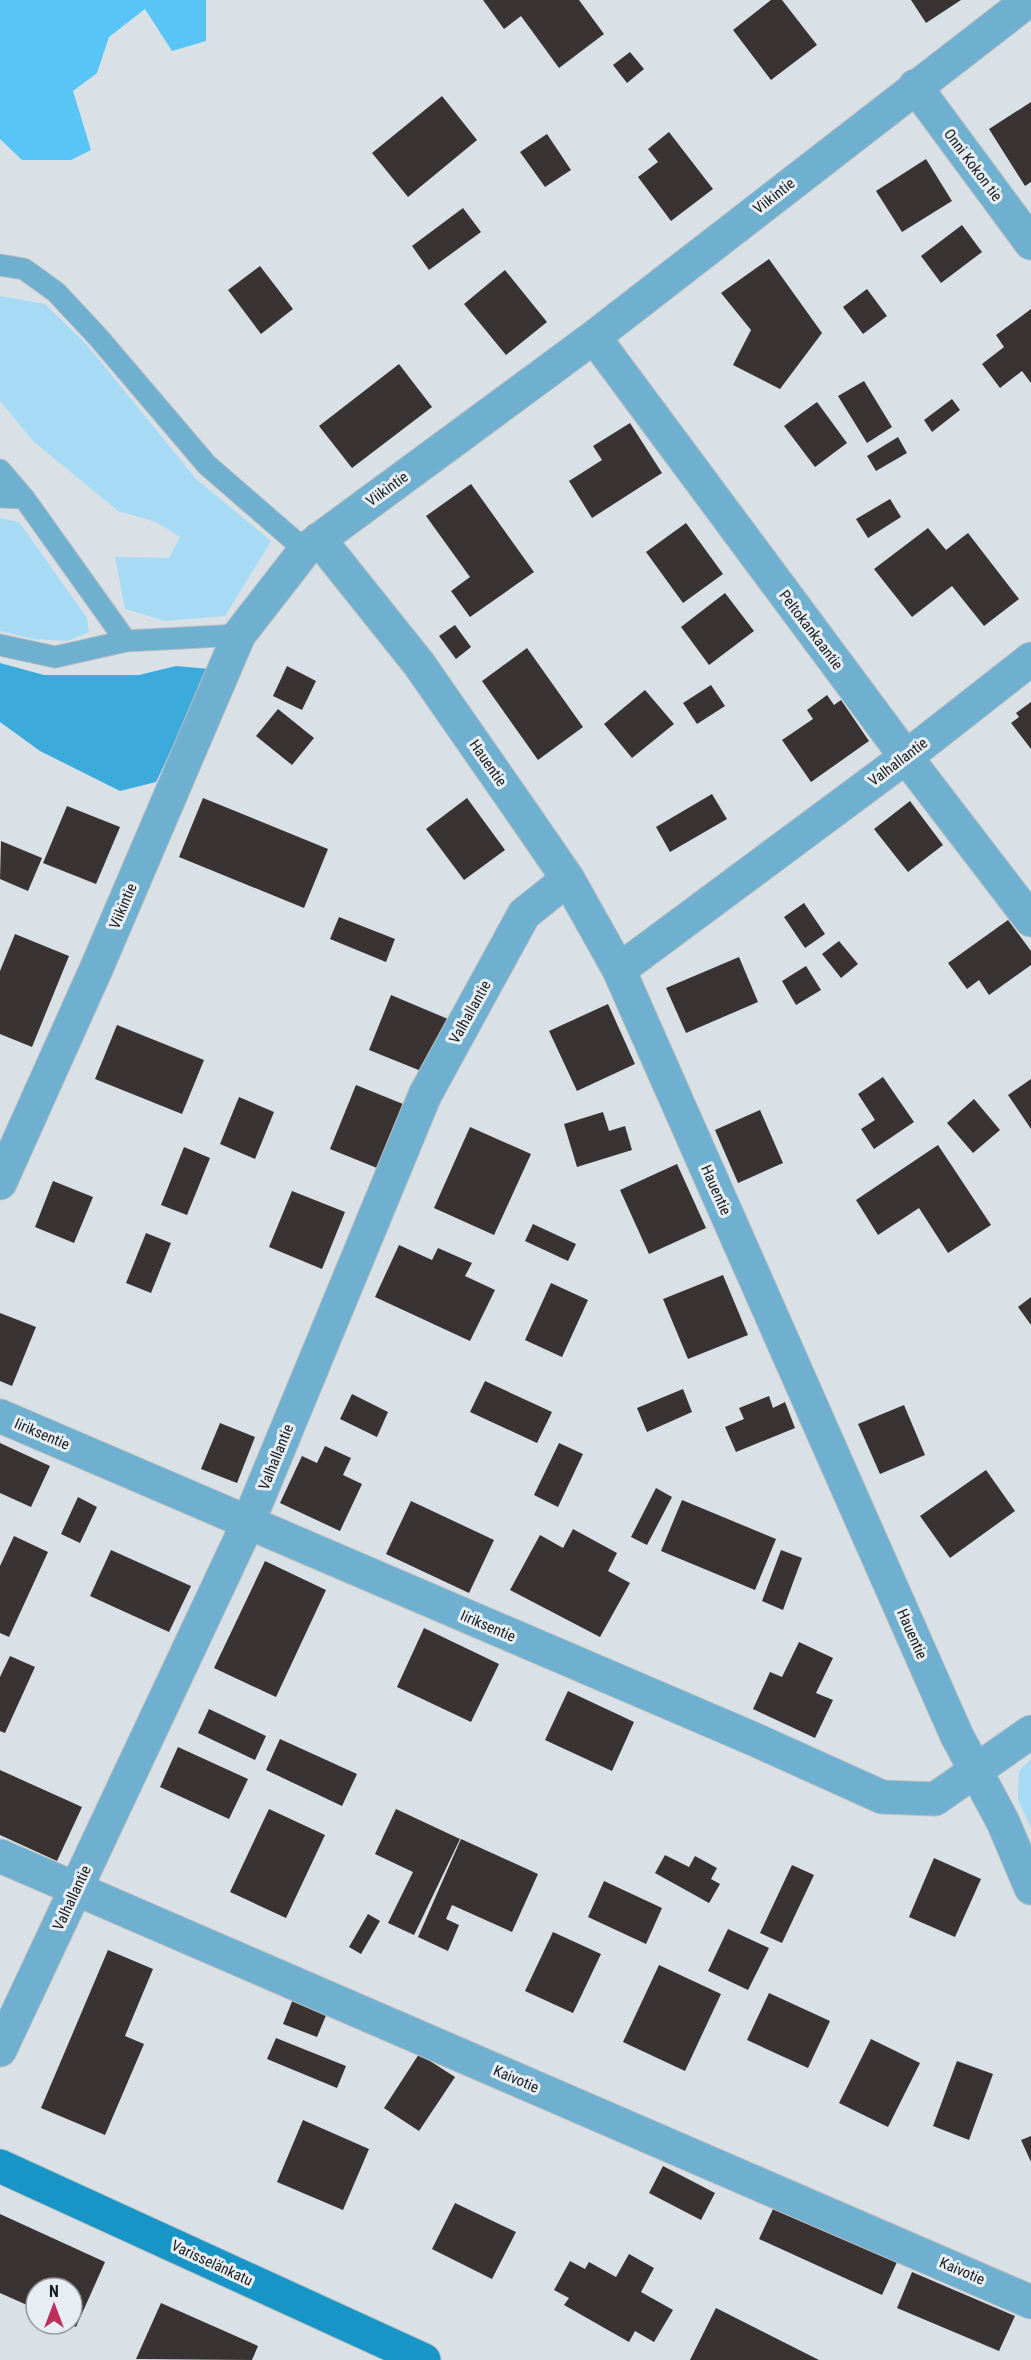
<svg xmlns="http://www.w3.org/2000/svg" width="1031" height="2360" viewBox="0 0 1031 2360" font-family="'Roboto Condensed',sans-serif">
	<style>
		.green { fill: #a6daf5 }
		.forest { fill: #3cabdc }
		.water { fill: #59c5f7 }
		.building { fill: #3a3334 }
		.lines { fill: none; stroke-linecap: round; stroke-linejoin: round }
		.lane-casing { stroke: #b6bec2; stroke-width: 23 }
		.street-casing { stroke: #b6bec2; stroke-width: 35 }
		.secondary-casing { stroke: #b6bec2; stroke-width: 35 }
		.lane { stroke: #6fafd0; stroke-width: 21 }
		.street { stroke: #6fafd0; stroke-width: 33 }
		.secondary { stroke: #1695c6; stroke-width: 33 }
		.labels { text-anchor: middle; stroke-width: 6; stroke-linejoin: round; paint-order: stroke }
		.street-label { font-size: 15px; fill: #191c1d; stroke: #e6eef3 }
	</style>
	<rect width="100%" height="100%" fill="#d9e1e6"/>
	<path class="green" d="M 0,296 L 45,304 L 87,345 L 196,479 L 271,541 L 225,616 L 165,621 L 125,609 L 115,557 L 169,558 L 180,537 L 156,522 L 118,511 L 33,441 L 0,401 Z
		M 0,518 L 19,522 L 87,618 L 89,632 L 68,641 L 33,639 L 0,631 Z
		M 1031,1759 L 1031,1828 L 1018,1799 L 1019,1771 Z"/>
	<path class="forest" d="M 0,663 L 44,675 L 139,675 L 176,666 L 210,669 L 156,782 L 120,791 L 40,751 L 0,722 Z"/>
	<path class="water" d="M 0,0 L 206,0 L 206,41 L 172,51 L 145,9 L 109,37 L 97,73 L 73,91 L 91,150 L 71,160 L 22,160 L 0,139 Z"/>
	<path class="building" d="M 483,0 L 579,0 L 604,34 L 559,68 L 521,16 L 504,29 Z
		M 771,0 L 782,0 L 817,45 L 771,80 L 733,30 Z
		M 911,0 L 961,0 L 926,23 Z
		M 630,52 L 644,69 L 627,83 L 613,65 Z
		M 442,96 L 477,140 L 408,197 L 372,153 Z
		M 1031,102 L 1031,182 L 1025,186 L 989,129 Z
		M 669,132 L 713,189 L 671,221 L 638,177 L 658,162 L 648,149 Z
		M 547,134 L 571,170 L 545,187 L 520,152 Z
		M 926,159 L 952,201 L 902,232 L 876,191 Z
		M 463,208 L 481,232 L 429,270 L 412,246 Z
		M 962,225 L 982,252 L 941,283 L 921,256 Z
		M 769,259 L 822,333 L 780,389 L 733,365 L 751,330 L 721,293 Z
		M 260,266 L 293,309 L 261,334 L 228,290 Z
		M 505,270 L 547,322 L 506,355 L 464,304 Z
		M 867,289 L 887,316 L 863,334 L 843,307 Z
		M 1031,309 L 1031,383 L 1022,371 L 1000,388 L 982,364 L 1004,347 L 996,335 Z
		M 399,364 L 432,407 L 352,468 L 319,426 Z
		M 864,381 L 892,427 L 867,443 L 838,396 Z
		M 952,399 L 960,410 L 932,432 L 924,420 Z
		M 817,402 L 847,443 L 815,467 L 784,426 Z
		M 630,423 L 662,473 L 592,518 L 569,481 L 602,460 L 593,446 Z
		M 898,437 L 907,453 L 876,471 L 867,456 Z
		M 471,484 L 534,572 L 470,617 L 451,591 L 470,577 L 426,516 Z
		M 890,499 L 901,517 L 868,538 L 856,519 Z
		M 686,523 L 723,574 L 683,603 L 646,552 Z
		M 928,528 L 946,550 L 968,533 L 1019,599 L 984,626 L 952,586 L 912,617 L 874,569 Z
		M 725,593 L 754,631 L 709,665 L 681,627 Z
		M 455,625 L 471,647 L 456,659 L 439,636 Z
		M 527,648 L 583,727 L 538,760 L 482,681 Z
		M 287,666 L 316,681 L 302,710 L 273,696 Z
		M 711,685 L 725,706 L 697,724 L 683,703 Z
		M 645,690 L 674,724 L 632,758 L 604,724 Z
		M 827,695 L 834,705 L 841,700 L 869,741 L 811,782 L 782,740 L 813,719 L 807,710 Z
		M 1031,702 L 1031,749 L 1011,723 L 1019,717 L 1016,713 Z
		M 278,709 L 314,738 L 292,765 L 256,736 Z
		M 712,794 L 727,819 L 670,852 L 656,827 Z
		M 203,798 L 328,849 L 304,908 L 179,857 Z
		M 467,798 L 505,850 L 464,880 L 426,829 Z
		M 910,801 L 943,845 L 908,872 L 874,829 Z
		M 67,806 L 120,827 L 96,884 L 43,863 Z
		M 1,841 L 42,858 L 28,891 L 0,879 Z
		M 804,903 L 825,934 L 805,948 L 784,917 Z
		M 339,917 L 395,939 L 386,962 L 330,939 Z
		M 1008,920 L 1031,951 L 1031,965 L 989,995 L 979,980 L 967,989 L 948,963 Z
		M 15,934 L 69,956 L 32,1047 L 0,1034 L 0,971 Z
		M 839,941 L 858,964 L 841,978 L 822,954 Z
		M 739,957 L 758,1002 L 686,1033 L 666,988 Z
		M 806,966 L 821,990 L 796,1005 L 782,981 Z
		M 391,995 L 448,1019 L 426,1073 L 369,1050 Z
		M 608,1004 L 635,1064 L 577,1091 L 549,1031 Z
		M 117,1025 L 204,1060 L 182,1114 L 95,1079 Z
		M 883,1077 L 914,1122 L 874,1149 L 861,1129 L 875,1120 L 858,1094 Z
		M 1031,1079 L 1031,1129 L 1008,1095 Z
		M 356,1085 L 403,1104 L 377,1168 L 330,1149 Z
		M 239,1097 L 274,1112 L 255,1159 L 220,1144 Z
		M 974,1099 L 1000,1130 L 973,1153 L 947,1123 Z
		M 760,1110 L 783,1163 L 738,1183 L 715,1130 Z
		M 603,1112 L 609,1131 L 625,1126 L 632,1150 L 577,1167 L 564,1124 Z
		M 470,1127 L 531,1154 L 494,1235 L 434,1208 Z
		M 938,1145 L 991,1225 L 948,1253 L 919,1208 L 878,1235 L 856,1200 Z
		M 184,1147 L 210,1158 L 187,1215 L 161,1205 Z
		M 677,1164 L 706,1228 L 649,1254 L 620,1190 Z
		M 53,1181 L 93,1197 L 74,1243 L 35,1227 Z
		M 292,1191 L 345,1212 L 322,1269 L 269,1247 Z
		M 533,1224 L 576,1244 L 568,1261 L 525,1241 Z
		M 146,1233 L 171,1243 L 151,1293 L 126,1283 Z
		M 399,1245 L 432,1260 L 438,1248 L 472,1263 L 465,1276 L 495,1290 L 470,1341 L 375,1297 Z
		M 723,1275 L 748,1335 L 688,1359 L 663,1299 Z
		M 551,1283 L 588,1300 L 562,1357 L 525,1340 Z
		M 1031,1297 L 1031,1325 L 1018,1307 Z
		M 0,1313 L 36,1327 L 12,1386 L 0,1381 Z
		M 485,1381 L 552,1412 L 537,1443 L 470,1412 Z
		M 683,1389 L 692,1412 L 647,1432 L 637,1408 Z
		M 352,1394 L 388,1412 L 377,1437 L 340,1419 Z
		M 769,1396 L 773,1408 L 785,1402 L 795,1428 L 736,1452 L 725,1427 L 744,1419 L 739,1408 Z
		M 904,1405 L 925,1455 L 880,1474 L 858,1424 Z
		M 220,1423 L 255,1437 L 237,1483 L 201,1469 Z
		M 0,1443 L 50,1466 L 31,1507 L 0,1493 Z
		M 559,1443 L 583,1454 L 558,1507 L 534,1495 Z
		M 325,1446 L 351,1458 L 343,1475 L 362,1484 L 340,1531 L 280,1503 L 302,1456 L 317,1463 Z
		M 986,1470 L 1015,1511 L 950,1558 L 920,1516 Z
		M 656,1488 L 672,1497 L 647,1545 L 631,1537 Z
		M 78,1497 L 97,1507 L 80,1543 L 61,1534 Z
		M 682,1500 L 776,1539 L 755,1590 L 661,1551 Z
		M 411,1501 L 494,1540 L 469,1593 L 386,1554 Z
		M 573,1529 L 617,1553 L 608,1571 L 630,1583 L 600,1637 L 510,1590 L 540,1535 L 563,1548 Z
		M 14,1536 L 48,1552 L 9,1637 L 0,1633 L 0,1566 Z
		M 111,1550 L 191,1586 L 169,1632 L 90,1596 Z
		M 781,1550 L 802,1558 L 783,1610 L 762,1601 Z
		M 265,1561 L 326,1590 L 276,1697 L 214,1668 Z
		M 424,1628 L 499,1664 L 471,1722 L 397,1687 Z
		M 799,1642 L 833,1658 L 816,1693 L 833,1700 L 815,1738 L 753,1709 L 770,1672 L 782,1677 Z
		M 10,1656 L 35,1667 L 5,1733 L 0,1731 L 0,1677 Z
		M 568,1691 L 634,1722 L 612,1771 L 545,1740 Z
		M 209,1709 L 266,1736 L 255,1760 L 198,1733 Z
		M 280,1739 L 357,1774 L 342,1806 L 266,1770 Z
		M 178,1747 L 248,1779 L 229,1819 L 160,1787 Z
		M 0,1770 L 82,1807 L 57,1861 L 0,1835 Z
		M 269,1809 L 325,1835 L 286,1918 L 230,1892 Z
		M 396,1809 L 460,1839 L 414,1935 L 388,1923 L 413,1872 L 375,1854 Z
		M 461,1839 L 538,1874 L 512,1932 L 452,1905 L 446,1919 L 459,1925 L 448,1951 L 418,1937 Z
		M 665,1855 L 689,1867 L 695,1856 L 717,1868 L 711,1879 L 720,1884 L 709,1903 L 655,1873 Z
		M 934,1858 L 981,1879 L 955,1937 L 909,1917 Z
		M 792,1865 L 814,1875 L 782,1943 L 760,1933 Z
		M 604,1881 L 662,1908 L 646,1944 L 588,1917 Z
		M 368,1914 L 380,1921 L 361,1954 L 349,1947 Z
		M 728,1929 L 769,1948 L 748,1990 L 708,1971 Z
		M 553,1932 L 601,1954 L 573,2013 L 525,1991 Z
		M 108,1950 L 153,1969 L 125,2036 L 144,2044 L 105,2135 L 41,2108 Z
		M 659,1965 L 721,1994 L 685,2071 L 623,2042 Z
		M 769,1993 L 830,2021 L 808,2068 L 747,2040 Z
		M 293,1999 L 327,2013 L 317,2037 L 283,2024 Z
		M 276,2038 L 346,2066 L 337,2088 L 267,2059 Z
		M 871,2039 L 920,2063 L 888,2127 L 839,2103 Z
		M 419,2054 L 455,2077 L 419,2131 L 384,2108 Z
		M 957,2061 L 993,2074 L 969,2140 L 933,2126 Z
		M 303,2120 L 369,2149 L 343,2210 L 277,2182 Z
		M 1031,2136 L 1031,2162 L 1021,2140 Z
		M 663,2166 L 715,2193 L 701,2220 L 649,2193 Z
		M 455,2203 L 516,2232 L 492,2279 L 432,2249 Z
		M 774,2207 L 897,2262 L 882,2295 L 759,2239 Z
		M 0,2214 L 105,2262 L 76,2327 L 72,2325 L 72,2288 L 36,2288 L 36,2309 L 0,2293 Z
		M 629,2254 L 654,2268 L 641,2292 L 673,2310 L 654,2342 L 635,2331 L 629,2342 L 564,2305 L 569,2298 L 554,2290 L 570,2261 L 585,2269 L 589,2262 L 616,2277 Z
		M 912,2272 L 1015,2316 L 999,2351 L 897,2308 Z
		M 161,2303 L 258,2346 L 252,2360 L 136,2359 Z
		M 716,2308 L 819,2360 L 690,2360 Z"/>
	<g class="lines">
		<g class="lane-casing">
			<path id="lane" d="M 0,265 L 24,269 L 56,292 L 98,337 L 207,465 L 305,550
				M 0,470 L 24,498 L 126,641
				M 0,497 L 24,498
				M 0,645 L 55,657 L 126,641 L 239,635"/>
		</g>
		<g class="street-casing">
			<path id="street" d="M 915,86 L 1031,243
				M 594,337 L 906,757 L 1031,920
				M 319,539 L 419,664 L 517,805 L 568,879 L 619,970 L 957,1736 L 1003,1822 L 1031,1888
				M 619,970 L 906,757 L 1031,659
				M 0,1183 L 97,967 L 239,635 L 305,550 L 594,337 L 1029,0
				M 0,1416 L 758,1741 L 882,1797 L 935,1799 L 1031,1732
				M 0,1856 L 1031,2302
				M 0,2050 L 248,1523 L 425,1095 L 524,914 L 568,879"/>
		</g>
		<g class="secondary-casing">
			<path id="secondary" d="M 0,2166 L 424,2360"/>
		</g>
		<use href="#lane" class="lane"/>
		<use href="#street" class="street"/>
		<use href="#secondary" class="secondary"/>
	</g>
	<g class="labels">
		<g class="street-label">
			<text transform="translate(973 165) rotate(53)" y="5">Onni Kokon tie</text>
			<text transform="translate(774 196) rotate(-38)" y="5">Viikintie</text>
			<text transform="translate(387 489) rotate(-36)" y="5">Viikintie</text>
			<text transform="translate(811 630) rotate(53)" y="5">Peltokankaantie</text>
			<text transform="translate(898 762) rotate(-37)" y="5">Valhallantie</text>
			<text transform="translate(488 763) rotate(55)" y="5">Hauentie</text>
			<text transform="translate(123 906) rotate(-67)" y="5">Viikintie</text>
			<text transform="translate(470 1012) rotate(-61)" y="5">Valhallantie</text>
			<text transform="translate(716 1190) rotate(66)" y="5">Hauentie</text>
			<text transform="translate(42 1434) rotate(23)" y="5">Iiriksentie</text>
			<text transform="translate(276 1457) rotate(-68)" y="5">Valhallantie</text>
			<text transform="translate(488 1626) rotate(23)" y="5">Iiriksentie</text>
			<text transform="translate(912 1634) rotate(66)" y="5">Hauentie</text>
			<text transform="translate(72 1898) rotate(-65)" y="5">Valhallantie</text>
			<text transform="translate(516 2079) rotate(23)" y="5">Kaivotie</text>
			<text transform="translate(212 2263) rotate(25)" y="5">Varisselänkatu</text>
			<text transform="translate(962 2271) rotate(23)" y="5">Kaivotie</text>
		</g>
	</g>
	<g transform="translate(54 2306)"><circle r="28" fill="#e6eef3" stroke="#949a9d" stroke-width="1.5"/>
	<path d="M0-4.5L10 22L0 15L-10 22Z" fill="#bd2e5d"/>
	<text y="-9" font-size="16" font-weight="bold" text-anchor="middle" fill="#191c1d">N</text>
	</g>
</svg>
